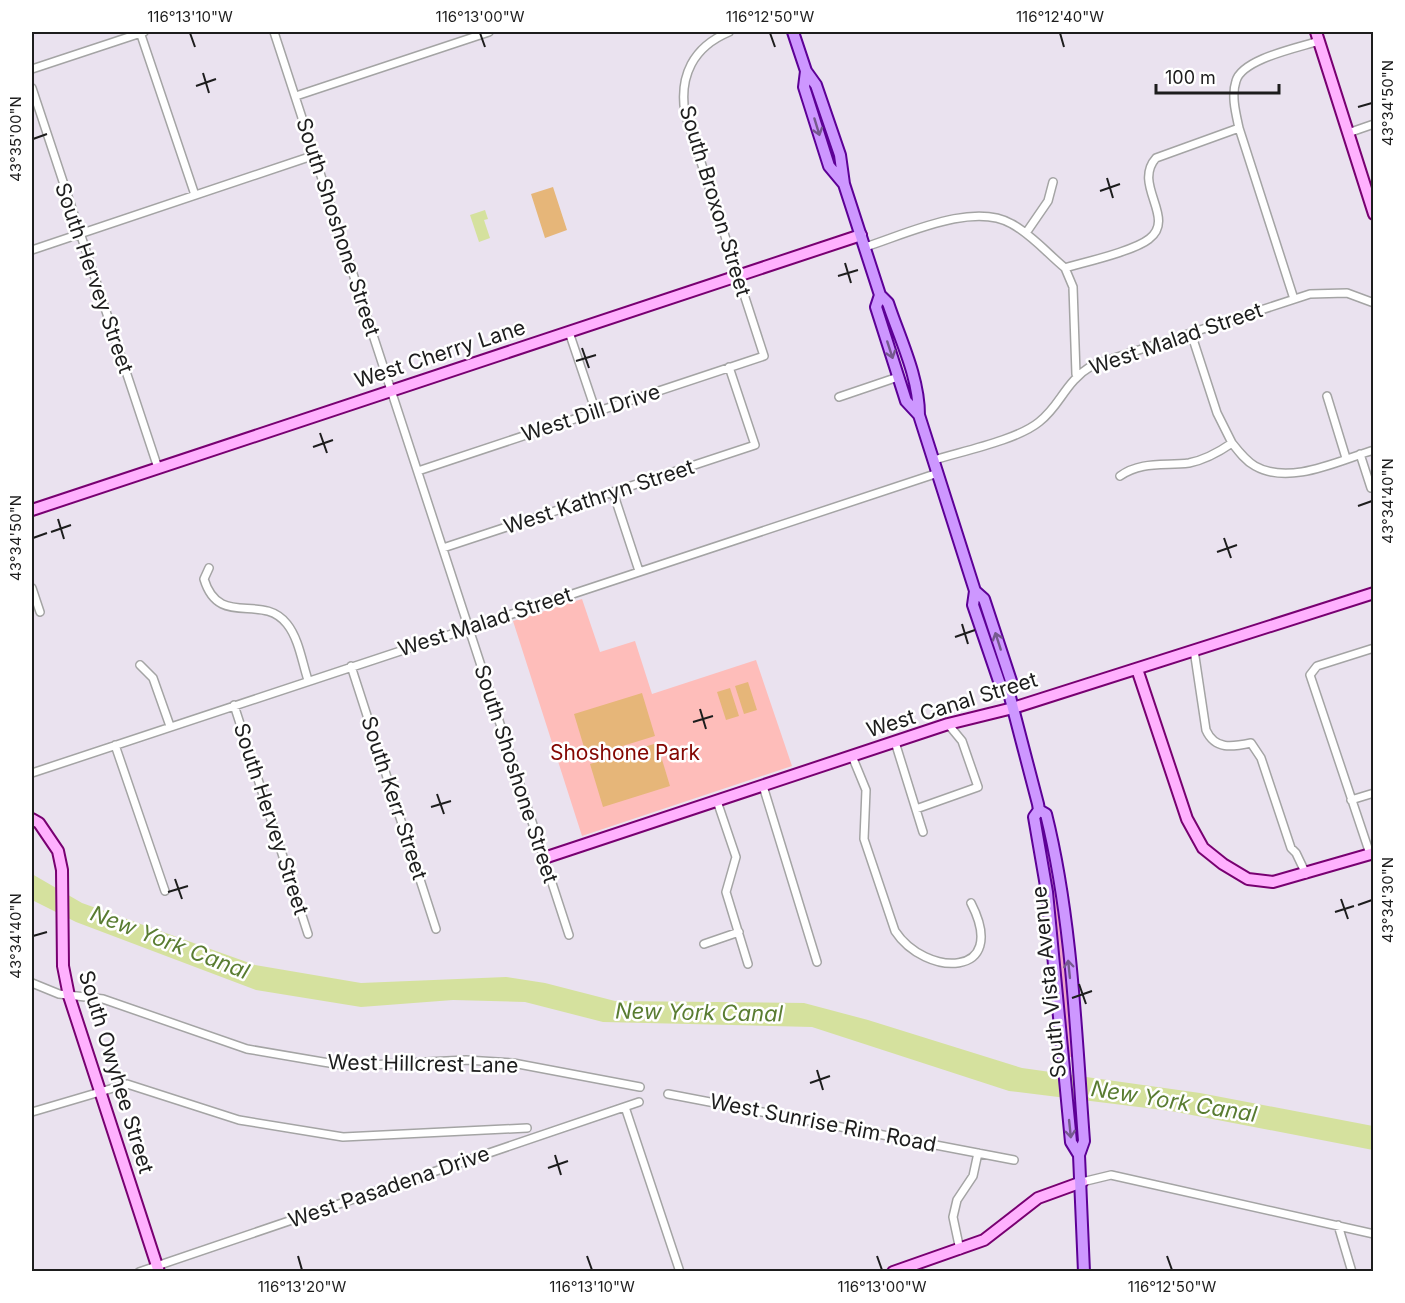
<svg xmlns="http://www.w3.org/2000/svg" width="1405" height="1303" viewBox="0 0 1405 1303" font-family="Inter,sans-serif">
	<style>
		.grass { fill: #eea3cb }
		.park { fill: #febdba }
		.pitch { fill: #e6b679 }
		.water { fill: #d5e19e }
		.lines { fill: none; stroke-linecap: round; stroke-linejoin: round }
		.street-casing { stroke: #a4a4a4; stroke-width: 10 }
		.secondary-casing { stroke: #780071; stroke-width: 14 }
		.primary-casing { stroke: #5d0096; stroke-width: 14 }
		.street { stroke: #fff; stroke-width: 7 }
		.secondary { stroke: #ffb1fe; stroke-width: 10 }
		.primary { stroke: #cd97ff; stroke-width: 10 }
		.oneway { stroke: #755a8e }
		.ticks { fill: none; stroke: #1d1d1d; stroke-width: 2 }
		.labels { text-anchor: middle; stroke-width: 5; stroke-linejoin: round; paint-order: stroke }
		.street-label { font-size: 21px; fill: #1d1d1d; stroke: #fff }
		.park-label { font-size: 21px; fill: #840702; stroke: #fff }
		.water-label { font-size: 22px; font-style: italic; fill: #597c31; stroke: #fff }
		.neatline { fill: none; stroke: #1d1d1d; stroke-width: 2 }
		.ticks-label { font-size: 15px; text-anchor: middle; fill: #1d1d1d }
	</style>
	<rect width="100%" height="100%" fill="#eae2ef"/>
	<path class="grass" d="M 1047,845 L 1062,939 L 1072,1057 L 1068,1057 L 1057,932 L 1044,846 Z"/>
	<path class="park" d="M 582,599 L 600,652 L 635,641 L 652,694 L 756,660 L 792,766 L 582,836 L 513,621 Z"/>
	<path class="pitch" d="M 553,187 L 567,230 L 545,238 L 531,194 Z
		M 748,682 L 757,710 L 744,714 L 735,686 Z
		M 730,688 L 739,716 L 726,720 L 717,692 Z
		M 642,693 L 655,736 L 587,757 L 574,714 Z
		M 657,743 L 670,786 L 603,807 L 590,764 Z"/>
	<path class="water" d="M 485,210 L 488,219 L 484,220 L 490,238 L 479,242 L 470,215 Z
		M 32,874 L 82,903 L 255,965 L 361,983 L 506,977 L 545,983 L 615,1001 L 804,1003 L 868,1020 L 1022,1068 L 1200,1093 L 1373,1126 L 1373,1150 L 1171,1111 L 1009,1091 L 812,1027 L 603,1022 L 525,1002 L 453,1000 L 361,1007 L 256,990 L 76,922 L 32,900 Z"/>
	<g class="lines">
		<g class="street-casing">
			<path id="street" d="M 140,32 L 195,195
				M 274,32 L 569,935
				M 32,69 L 144,32
				M 32,88 L 158,468
				M 296,96 L 489,32
				M 1239,128 L 1294,299
				M 1348,133 L 1374,124
				M 1026,233 L 1048,201 L 1053,182
				M 865,247 C 904,235 973,201 1012,224 C 1032,235 1048,254 1065,268 C 1085,262 1134,251 1149,239 C 1177,218 1132,185 1156,158 L 1239,128 C 1236,114 1231,96 1236,81 C 1242,59 1297,48 1319,41
				M 32,250 L 315,155
				M 1065,268 L 1073,287 L 1076,374
				M 569,332 L 596,412
				M 1191,333 L 1217,413 L 1232,443
				M 1327,396 L 1346,458
				M 839,397 L 898,377
				M 1360,454 L 1371,488
				M 934,460 C 963,451 1017,440 1039,422 C 1062,404 1064,382 1093,365 L 1310,294 L 1347,293 L 1374,303
				M 418,471 L 764,356 L 685,113 C 679,76 693,47 729,32
				M 1120,476 C 1141,461 1164,466 1189,463 C 1204,460 1219,452 1232,443 C 1239,452 1246,461 1255,466 C 1290,486 1340,460 1374,450
				M 613,492 L 639,571
				M 443,548 L 755,445 L 729,367
				M 209,568 L 204,579 C 219,629 262,592 287,624 C 299,639 302,662 308,680
				M 32,588 L 40,612
				M 1194,650 L 1206,730 C 1215,750 1232,747 1251,743 L 1261,758 L 1291,848 L 1296,853 L 1306,874
				M 140,665 L 153,678 L 170,726
				M 351,666 L 436,929
				M 234,705 L 308,934
				M 895,742 L 923,832
				M 115,745 L 165,891
				M 852,756 L 866,790 L 864,839 L 895,931 C 925,977 1010,979 971,903
				M 32,773 L 938,473
				M 763,786 L 817,962
				M 1351,800 L 1374,793
				M 717,801 L 736,857 L 726,892 L 748,964
				M 916,809 L 978,787 L 962,741 L 948,724
				M 1370,854 L 1310,675 L 1317,666 L 1374,648
				M 704,944 L 739,932
				M 32,983 L 59,994 L 103,999 L 247,1049 L 323,1062 L 349,1066 L 466,1060 L 513,1063 L 640,1087
				M 668,1094 L 1014,1160
				M 625,1107 L 680,1272
				M 32,1112 L 127,1084 L 239,1120 L 343,1137 L 527,1128
				M 1082,1182 L 1111,1175 L 1374,1234
				M 1338,1225 L 1352,1272
				M 960,1250 L 953,1217 L 957,1200 L 973,1176 L 978,1153
				M 139,1272 L 639,1102"/>
		</g>
		<g class="secondary-casing">
			<path id="secondary" d="M 1316,32 L 1374,214
				M 32,510 L 861,235
				M 1137,669 L 1187,819 L 1203,848 L 1223,864 L 1248,879 L 1273,882 L 1374,853
				M 32,819 L 39,823 L 58,851 L 62,870 L 63,966 L 69,996 L 159,1272
				M 544,858 L 948,724 L 1013,708 L 1374,593
				M 893,1272 L 984,1240 L 1038,1198 L 1082,1182"/>
		</g>
		<g class="primary-casing">
			<path id="primary" d="M 793,32 L 806,71 L 816,85 L 840,155 L 844,184 L 880,295 L 888,303 C 900,339 919,377 919,415 L 975,591 L 973,605 L 1002,690 L 1009,693
				M 806,71 L 804,87 L 829,166 L 844,184
				M 880,295 L 876,307 L 906,401 L 919,415
				M 975,591 L 984,599 L 1013,687 L 1009,693 L 1038,804 L 1039,810 L 1034,817 L 1047,892 L 1071,1142 L 1079,1155
				M 1039,810 L 1046,814 C 1072,918 1076,1034 1084,1141 L 1079,1155 L 1084,1272"/>
		</g>
		<use href="#street" class="street"/>
		<use href="#secondary" class="secondary"/>
		<use href="#primary" class="primary"/>
	</g>
	<defs><path id="oneway-shaft" d="M-6 0H5M1.5-3L5.5 0L1.5 3" fill="none" stroke-width="1.6" stroke-linecap="round" stroke-linejoin="round" transform="scale(1.5)"/></defs>
	<g class="oneway">
		<use href="#oneway-shaft" transform="translate(817 127) rotate(73)"/>
		<use href="#oneway-shaft" transform="translate(890 350) rotate(72)"/>
		<use href="#oneway-shaft" transform="translate(998 641) rotate(-108)"/>
		<use href="#oneway-shaft" transform="translate(1069 969) rotate(-96)"/>
		<use href="#oneway-shaft" transform="translate(1070 1129) rotate(84)"/>
	</g>
	<path class="ticks" d="M 190,33 L 195,47M 480,33 L 485,47M 770,33 L 775,47M 1060,33 L 1064,47M 203,73 L 209,93M 196,86 L 216,79M 1358,107 L 1372,103M 33,139 L 47,134M 1107,178 L 1113,198M 1100,191 L 1120,184M 845,263 L 851,283M 838,276 L 858,270M 582,348 L 589,368M 576,361 L 596,355M 320,433 L 327,453M 313,447 L 333,440M 1358,506 L 1372,501M 58,519 L 64,539M 51,532 L 71,525M 33,538 L 47,533M 1224,538 L 1231,558M 1217,552 L 1237,545M 962,624 L 968,644M 955,637 L 975,630M 700,709 L 706,729M 693,722 L 713,716M 437,794 L 444,814M 431,807 L 451,801M 175,879 L 182,899M 168,892 L 188,886M 1341,899 L 1348,919M 1358,905 L 1372,900M 1335,912 L 1354,906M 33,936 L 47,932M 1079,984 L 1086,1004M 1072,998 L 1092,991M 817,1070 L 823,1090M 810,1083 L 830,1076M 555,1155 L 561,1175M 548,1168 L 568,1161M 298,1256 L 302,1270M 587,1256 L 592,1270M 877,1256 L 882,1270M 1167,1256 L 1172,1270"/>
	<g class="labels">
		<g class="street-label">
			<text transform="translate(715 201) rotate(73)" y="7">South Broxon Street</text>
			<text transform="translate(338 227) rotate(72)" y="7">South Shoshone Street</text>
			<text transform="translate(94 278) rotate(71)" y="7">South Hervey Street</text>
			<text transform="translate(1176 339) rotate(-19)" y="7">West Malad Street</text>
			<text transform="translate(440 354) rotate(-18)" y="7">West Cherry Lane</text>
			<text transform="translate(591 413) rotate(-18)" y="7">West Dill Drive</text>
			<text transform="translate(599 497) rotate(-18)" y="7">West Kathryn Street</text>
			<text transform="translate(485 622) rotate(-18)" y="7">West Malad Street</text>
			<text transform="translate(952 705) rotate(-17)" y="7">West Canal Street</text>
			<text transform="translate(516 774) rotate(72)" y="7">South Shoshone Street</text>
			<text transform="translate(394 798) rotate(72)" y="7">South Kerr Street</text>
			<text transform="translate(271 819) rotate(72)" y="7">South Hervey Street</text>
			<text transform="translate(1049 982) rotate(-96)" y="7">South Vista Avenue</text>
			<text transform="translate(423 1064) rotate(1)" y="7">West Hillcrest Lane</text>
			<text transform="translate(116 1072) rotate(73)" y="7">South Owyhee Street</text>
			<text transform="translate(823 1123) rotate(11)" y="7">West Sunrise Rim Road</text>
			<text transform="translate(389 1187) rotate(-19)" y="7">West Pasadena Drive</text>
		</g>
		<g class="park-label">
			<text x="625" y="760">Shoshone Park</text>
		</g>
		<g class="water-label">
			<text transform="translate(170 942) rotate(21)" y="8">New York Canal</text>
			<text transform="translate(699 1012) rotate(1)" y="8">New York Canal</text>
			<text transform="translate(1174 1101) rotate(9)" y="8">New York Canal</text>
		</g>
	</g>
	<rect width="1405" height="1303" fill="none" stroke="#ffffff" stroke-width="66"/>
	<path d="M1156 84v9h123v-9" fill="none" stroke="#1d1d1d" stroke-width="3"/>
	<text x="1165" y="84" font-size="18" fill="#1d1d1d" stroke="#ffffff" stroke-width="4.5" paint-order="stroke">100 m</text>
	<rect x="33" y="33" width="1339" height="1237" class="neatline"/>
	<g class="ticks-label">
		<text x="190" y="22">116°13'10"W</text>
		<text x="480" y="22">116°13'00"W</text>
		<text x="770" y="22">116°12'50"W</text>
		<text x="1060" y="22">116°12'40"W</text>
		<text transform="translate(1388 103) rotate(-90)" y="5">43°34'50"N</text>
		<text transform="translate(16 139) rotate(-90)" y="5">43°35'00"N</text>
		<text transform="translate(1388 501) rotate(-90)" y="5">43°34'40"N</text>
		<text transform="translate(16 538) rotate(-90)" y="5">43°34'50"N</text>
		<text transform="translate(1388 900) rotate(-90)" y="5">43°34'30"N</text>
		<text transform="translate(16 936) rotate(-90)" y="5">43°34'40"N</text>
		<text x="302" y="1292">116°13'20"W</text>
		<text x="592" y="1292">116°13'10"W</text>
		<text x="882" y="1292">116°13'00"W</text>
		<text x="1172" y="1292">116°12'50"W</text>
	</g>
</svg>
